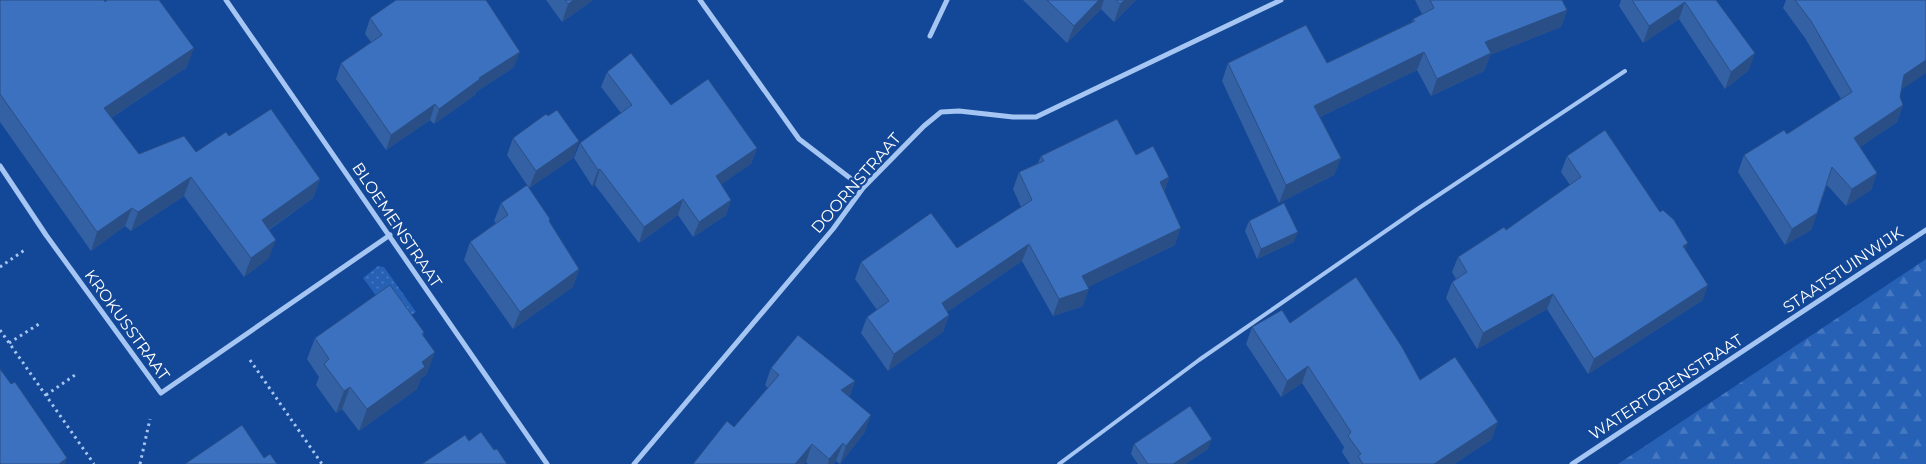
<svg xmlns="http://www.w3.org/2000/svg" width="1926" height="464" viewBox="0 0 1926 464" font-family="Montserrat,sans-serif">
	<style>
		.green { fill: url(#green-dots) }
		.forest { fill: url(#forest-firs) }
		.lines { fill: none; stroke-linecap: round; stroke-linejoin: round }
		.path { stroke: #a5c5f3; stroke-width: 3; stroke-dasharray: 2.5 4; stroke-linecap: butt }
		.lane { stroke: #a5c5f3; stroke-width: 4 }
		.street { stroke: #a5c5f3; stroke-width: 5 }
		.wall { fill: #3461a4 }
		.shaded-wall { fill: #2a4f86 }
		.building { fill: #3c71bf; stroke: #2a4f86 }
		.labels { text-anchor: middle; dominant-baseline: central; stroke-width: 4.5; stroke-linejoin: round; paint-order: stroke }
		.street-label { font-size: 16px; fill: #fff; stroke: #134797 }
	</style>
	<defs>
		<pattern id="green-dots" width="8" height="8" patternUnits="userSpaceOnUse" patternTransform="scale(1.25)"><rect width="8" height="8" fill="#2661b6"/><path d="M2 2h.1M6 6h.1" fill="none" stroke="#4779c1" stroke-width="1.8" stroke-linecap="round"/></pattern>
		<pattern id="forest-firs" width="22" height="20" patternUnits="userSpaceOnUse" patternTransform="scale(1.25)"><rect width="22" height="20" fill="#2661b6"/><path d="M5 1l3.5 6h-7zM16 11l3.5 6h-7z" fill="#4779c1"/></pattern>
	</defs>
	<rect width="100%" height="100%" fill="#134797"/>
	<!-- green -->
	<path class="green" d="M378,266l6,1 32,45 -19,12 -34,-46z"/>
	<!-- forest -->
	<path class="forest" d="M1926,259v205h-308z"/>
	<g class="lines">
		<!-- path -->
		<path class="path" d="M0,267l26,-18
			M0,330l94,134
			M9,343l30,-19
			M250,360l72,104
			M46,395l29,-20
			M140,464l10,-45"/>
		<!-- lane -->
		<path class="lane" d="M1059,464l140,-104 220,-152 206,-137"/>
		<!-- street -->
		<path class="street" d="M226,0l321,464
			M700,0l99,139 64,49
			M930,36l17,-36
			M0,166l46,69 115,158 229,-158
			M634,464l199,-235 30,-41 61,-62 17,-14 18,-1 54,6h23l245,-117
			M1572,464l354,-234"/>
	</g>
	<!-- wall -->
	<path class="wall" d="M0,0l105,2 82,65 -76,51 28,36 57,-2 33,-16 91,43 -7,19 -44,32v28l-25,19 -60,-81 -53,35 -6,-5 -34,25 -91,-129z
		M546,0h47l-31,22z
		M1023,0h113l-22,22 -13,-13 -34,34z
		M1415,0h147l5,10 -6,17 -71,28 -6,16 -53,25 -14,-26 -97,47 21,41 -7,17 -55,28 -57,-122 6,-18h99l85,-41 1,-3 9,-5z
		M1621,0h95l33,70 -24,19 -46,-70 -36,24 -24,-37z
		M1786,0h140l-25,89 -1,8 3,8 -6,17 -37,25 17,26 -6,17 -25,16 -19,-21 -16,45 -26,15 -47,-73 6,-17 43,-21 54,-35 -36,-61 -22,-30z
		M370,18l144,49 -38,25 -1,3 -41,29 -4,-4 -44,30 -50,-71 5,-16 30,-21 -6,-8z
		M607,72l64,33 86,43 -6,16 -30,20 10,16 -5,15 -33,22 -15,-22 -39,28 -44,-58 -3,1 -18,-28 6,-15 41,-30 -20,-26z
		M513,138l66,3 -6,17 -44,30 50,81 -6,18 -60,42 -49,-69 6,-18 26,-19 -2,-2 7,-18 26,-18 -20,-30z
		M1136,155l33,22 -5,15 11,53 -87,42 -5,19 -30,10 -31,-55 -75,51 2,3 -6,17 -55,39 -27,-38 6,-16 10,-7 -22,-31 6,-17 96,-14 64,-41 -8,-18 6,-17 19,-9 3,-7z
		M1567,156l119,94 17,50 -115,74 -41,-65 -70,40 -31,-51 6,-16 4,-3 -4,-7 6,-15 48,-27 64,-45 -9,-13z
		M1249,221l45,21 -37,17 -12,-28z
		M1290,323l202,116 -38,25h-104l-8,-12 2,-5 -42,-64 -21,14 -35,-53 6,-17z
		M424,332l-1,4 4,38 -6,4 -4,11 -58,42 -17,-22 -6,4 -20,-28 3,-8 -12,-18 8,-21z
		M771,368l84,13 -6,16 16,35 -25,32 -4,-3 -3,3h-25l-2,-2 -113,2 41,-37 34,-39 -3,-3z
		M1134,444l74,5 -23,15h-47l-7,-10z"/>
	<!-- shaded-wall -->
	<path class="shaded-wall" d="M574,0h19l-31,22 6,-18z
		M1099,0h5l-3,9 -34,34 7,-17z
		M1125,0h11l-22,22 6,-18z
		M1685,2l-6,17 -36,24 6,-17z
		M1567,10l-6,17 -71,28 -6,16 -53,25 6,-17 48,-37z
		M194,48l-7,19 -90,60 7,-19z
		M520,52l-6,15 -38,25 -1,3 -41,29 5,-15 40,-31z
		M1424,52l-7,18 -109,53 6,-17z
		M1755,53l-6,17 -24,19 6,-17z
		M1926,60v13l-28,19 6,-17z
		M435,104l-5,16 -44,30 5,-15z
		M1903,105l-6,17 -49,33 6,-17z
		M579,141l-6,17 -44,30 7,-17z
		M757,148l-6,16 -41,28 6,-16z
		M1341,158l-7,17 -55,28 7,-18z
		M600,169l-5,16 -3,1 6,-16z
		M1877,173l-6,17 -25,16 6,-17z
		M191,177l-7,19 -53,35 7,-19z
		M1169,177l-6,17 -3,-12z
		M320,179l-7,19 -58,41 7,-19z
		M683,199l-5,16 -39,28 5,-16z
		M731,200l-5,15 -33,22 6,-15z
		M132,208l-7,18 -34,25 6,-19z
		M1817,213l-6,17 -26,15 7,-16z
		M1181,228l-6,17 -99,48 6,-17z
		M1298,232l-4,10 -37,17 4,-10z
		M276,240l-7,18 -25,19 7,-19z
		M1688,243l-6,16 1,-13z
		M1029,244l-7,17 -87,59 7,-17z
		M579,269l-6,18 -60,42 7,-17z
		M1708,285l-5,15 -115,74 6,-15z
		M1089,289l-6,17 -30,10 6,-17z
		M1553,294l-6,15 -70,40 6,-16z
		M949,315l-6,17 -55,39 6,-17z
		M435,352l-8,22 -6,4 -4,11 -58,42 8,-22 55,-47z
		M1308,366l-6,17 -21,14 6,-16z
		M855,381l-7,17 -7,-8z
		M350,387l-8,22 -6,4 8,-22z
		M871,415l-6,17 -25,32 6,-18z
		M1498,422l-6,17 -38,25h-20z
		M1212,439l-4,10 -23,15h-12z
		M843,443l-7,18 -3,3h-5l1,-5z
		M812,444l-6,18 -2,2h-9z
		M67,458l-2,6h-6z"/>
	<!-- building -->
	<path class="building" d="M0,0h104l1,2 2,-2h52l35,48 -90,60 35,46 45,-18 12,16 30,-20 3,4 42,-27 49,70 -58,41 14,20 -25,18 -60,-81 -53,35 -6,-4 -35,24 -97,-138z
		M396,0h90l34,52 -41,26 1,1 -41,30 -4,-5 -44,31 -50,-72 41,-28 -12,-17z
		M565,0h9l-6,4z
		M1047,0h52l-25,26z
		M1116,0h9l-5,4z
		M1430,0h132l5,10 -82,32 6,11 -54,26 -13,-27 -110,54 27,52 -55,27 -58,-122 78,-38 21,38 88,-42 -2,-2 21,-11z
		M1632,0h84l39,53 -24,19 -46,-70 -36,24z
		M1795,0h131v60l-22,15 -4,22 3,8 -49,33 23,35 -25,16 -20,-22 -15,46 -25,16 -48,-74 40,-25 3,4 65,-42 -41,-71z
		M631,53l40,52 37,-26 49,69 -41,28 15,24 -32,22 -16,-23 -39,28 -44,-58 -2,1 -18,-27 52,-38 -25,-33z
		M557,110l22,31 -43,30 -23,-33 33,-24 2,2z
		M1117,119l19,36 17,-9 16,31 -9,5 21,46 -99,48 7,13 -30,10 -30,-55 -87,59 7,12 -55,39 -27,-37 22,-16 -28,-39 70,-49 26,35 75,-48 -13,-28 25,-11 -3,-5z
		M1605,130l55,82 3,-2 11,10 14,23 -5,3 25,39 -114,74 -41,-65 -70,39 -31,-51 15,-10 -9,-15 46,-30 2,3 75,-53 -14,-21z
		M527,185l23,34 -1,2 30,48 -59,43 -50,-70 38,-27 -7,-12z
		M1284,203l14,29 -37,17 -12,-28z
		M1356,277l46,70 18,33 35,-23 43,65 -64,42h-71l-5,-8 3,-2 -13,-18 3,-4 -43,-66 -21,15 -35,-54 30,-17 8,13z
		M390,285l34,47 -2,2 13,18 -13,10 3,5 -58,42 -17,-22 -6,4 -20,-27 5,-5 -14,-21z
		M798,335l57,46 -14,9 30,25 -25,31 -3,-3 -14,16 -17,-15 -17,20h-102l34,-43 7,6 45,-52 -8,-7z
		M0,369l11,15 4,-2 52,76 -8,6h-59z
		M1190,406l22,33 -39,25h-25l-14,-20z
		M242,425l22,33 6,-4 7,10h-92z
		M481,432l13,18 3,-1 10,15h-85l43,-29 4,6z"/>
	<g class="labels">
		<!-- street labels -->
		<g class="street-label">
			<text transform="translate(856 183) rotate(-49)">DOORNSTRAAT</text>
			<text transform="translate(397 225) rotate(56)">BLOEMENSTRAAT</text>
			<text transform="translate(1843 270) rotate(-34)">STAATSTUINWIJK</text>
			<text transform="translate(127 325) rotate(54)">KROKUSSTRAAT</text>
			<text transform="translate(1666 387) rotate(-33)">WATERTORENSTRAAT</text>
		</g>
	</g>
</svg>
